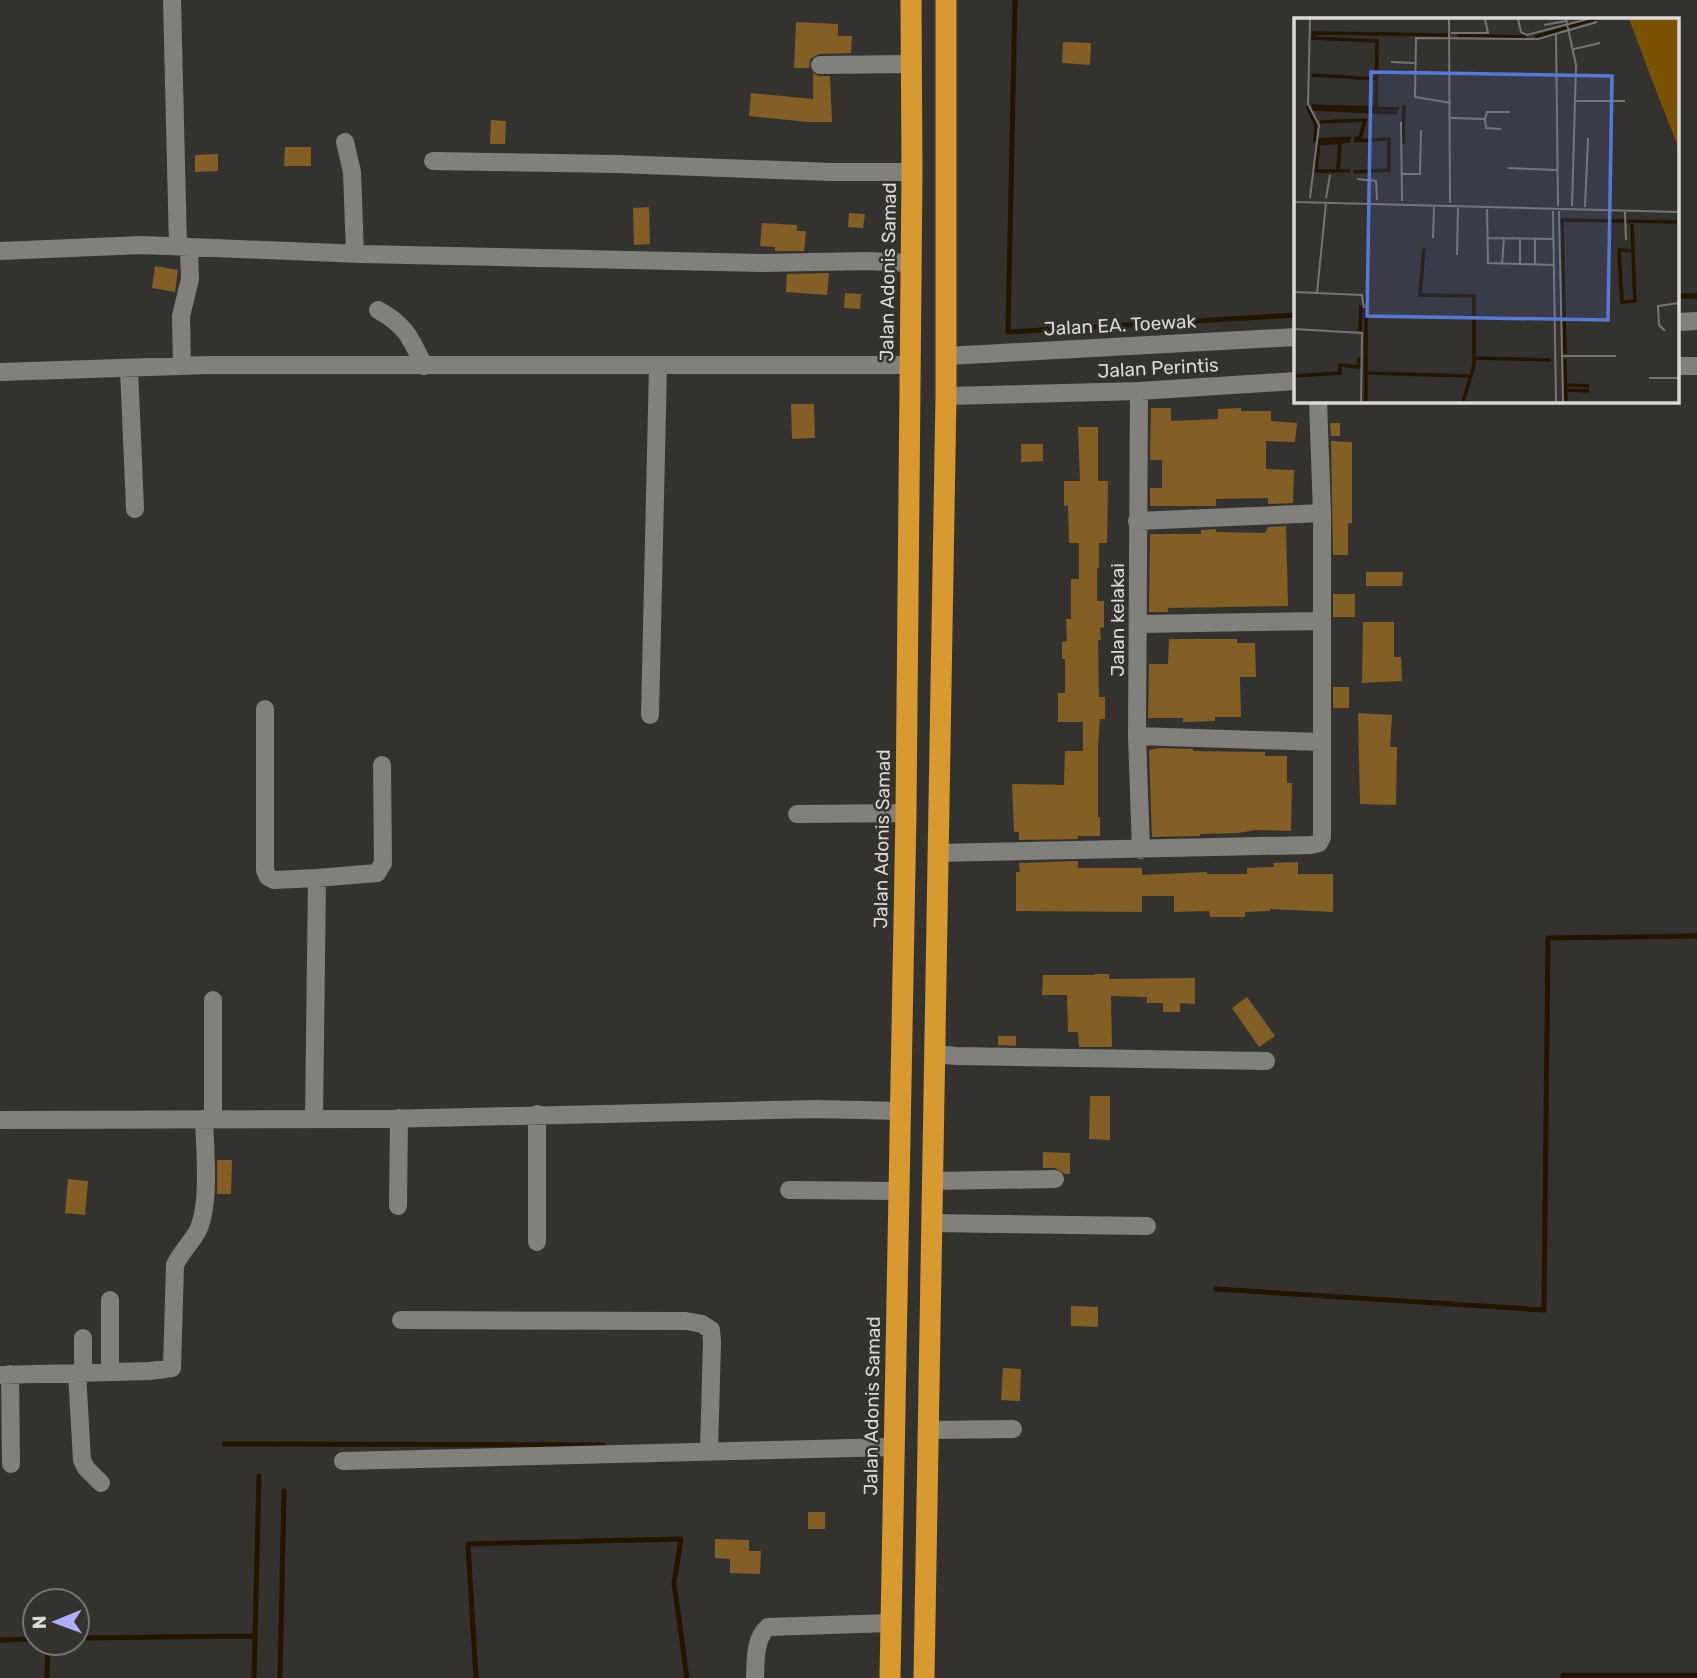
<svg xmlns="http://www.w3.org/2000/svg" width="1697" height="1678" viewBox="0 0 1697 1678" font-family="Rubik,sans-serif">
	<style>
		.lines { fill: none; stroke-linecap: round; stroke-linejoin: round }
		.stream { stroke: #241501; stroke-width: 5 }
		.building { fill: #835f26 }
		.minor { stroke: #82807c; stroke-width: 18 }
		.highway { stroke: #d89931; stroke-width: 21 }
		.labels { text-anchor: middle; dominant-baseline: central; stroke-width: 5; stroke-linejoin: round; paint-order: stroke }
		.street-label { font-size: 19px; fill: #dbd9d8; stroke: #34322f }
		.inset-river { fill: none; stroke: #241501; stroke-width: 3.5 }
		.inset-road { fill: none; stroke: #777573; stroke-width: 2 }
		.view { fill: #5678d8; fill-opacity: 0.15; stroke: #5678d8; stroke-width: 3.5 }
		.inset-edge { fill: none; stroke: #dbd9d8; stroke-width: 3.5 }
	</style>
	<rect width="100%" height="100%" fill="#34322f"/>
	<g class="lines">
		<!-- stream -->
		<path class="stream" d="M1015,0l-7,332 288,-17
			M1678,296h19
			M1216,1289l328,21 4,-372 149,-2
			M224,1444l379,1
			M77,1638l178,-2
			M0,1640l35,-1
			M47,1678l1,-35
			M254,1678l5,-202
			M280,1678l4,-187
			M476,1678l-8,-134 213,-5 -7,44 13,95
			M1563,1678v-3h134"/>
	</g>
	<!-- building -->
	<path class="building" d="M796,22l42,2v12h14l-1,17 -32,1 -9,5 -1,9h-15z
		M1063,42l28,1 -1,22 -28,-2z
		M813,73l6,3h11l2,46h-24l-59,-6 2,-23 62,6z
		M491,120l15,1 -1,23h-15z
		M285,147h26v19h-27z
		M218,154v17l-23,1v-17z
		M649,207l1,37 -16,1 -1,-37z
		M849,213l16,1 -2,14 -15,-1z
		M762,223l35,2v6h9l-2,20h-29v-4l-15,-1z
		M155,266l23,4 -3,22 -23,-4z
		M829,273l-2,22 -41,-3 1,-18z
		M845,293l16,1 -1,15 -16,-1z
		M791,404h23l1,34 -23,1z
		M1151,408h20v13l47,-2v-10l23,-1v3h30v10l26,2 -2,19 -29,-1v28l28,1 -1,33 -25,1v-6l-52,1v7h-66v-18h12v-28h-12z
		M1330,423h10v13h-9z
		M1078,427h20v54h10l-1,62h-8v25h-2v33h7v26l-4,1 1,12h-3l1,57h6v22h-5l-2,26v72h2v19h-22v3l-59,1v-8h-5l-2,-48 52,1 1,-34h18v-29h-25v-29h7v-34h-3v-17l5,-1 -1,-22h5v-40h8v-36h-10l-1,-37h-4v-25h16z
		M1331,441l21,1v81h-4v32h-15z
		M1021,444h22v17l-22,1z
		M1286,526l2,80 -120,2v4h-19l1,-78h51v-4l15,-1v3l49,1 3,-6z
		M1366,572h37l-1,14h-36z
		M1333,594h22v23h-22z
		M1363,622h31v35h7l1,24 -40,2z
		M1169,639h68v4h18l1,34h-16l1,40h-26v4l-32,1v-4h-35l1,-54h19z
		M1333,687h16v21h-16z
		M1358,713l34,2 -2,32h7l-1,58 -36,-1z
		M1160,748l33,1v2l72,1v4h22v27h5l-1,48 -35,-1 -18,3 -38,1v2l-48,1 -3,-87z
		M1078,861v7h64v7l65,-3v2h40v-6l27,-1 -1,-4 25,-1v12h35v38l-63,-3v2l-25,1v5h-35l-1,-6 -35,1v-16h-32v16l-126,-1v-39h4l-1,-9z
		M1095,974h14v5l86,-1v26l-15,-1v9h-17v-9h-16v-6l-36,-1 1,51h-33l-1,-15h-10l-1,-37h-25l1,-20h51z
		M1247,997l28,39 -16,11 -27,-39z
		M998,1036h18v10l-18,-1z
		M1090,1096h20v44l-21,-1z
		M1043,1152l27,1v21h-5l-10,-6h-12z
		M217,1160h15l-1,34h-14z
		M68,1179l20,2 -3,34 -20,-2z
		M1071,1306l27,1v20l-27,-1z
		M1003,1368l18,1 -1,32 -19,-1z
		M808,1512h17v17h-17z
		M715,1539l34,1v11h12l-1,23 -30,-1v-14l-15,-1z"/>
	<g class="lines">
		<!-- minor -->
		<path class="minor" d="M172,0l6,246
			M820,65l93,-1
			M345,142l7,30 3,82
			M433,161l184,3 216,8h79
			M0,251l142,-6 219,9 401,9 104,-2 45,2
			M378,310c28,15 33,29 46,56
			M1678,322l19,-1
			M947,356l349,-19
			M182,366l-1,-50 9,-37 -1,-32
			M1678,366h19
			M129,368l6,141
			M0,372l209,-7h701
			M1139,391l-2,345 4,114
			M946,396l193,-5 157,-10
			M1137,521l185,-8
			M1140,624l181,-3
			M265,709v161l3,7 6,3 43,-2
			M650,715l8,-349
			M1137,736l184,6
			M797,814l109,-1
			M938,853l373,-8 8,-2 3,-6v-324l-4,-112
			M213,1000v119
			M934,1054l23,2 309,5
			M314,1119l3,-241 60,-5 6,-10 -1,-98
			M0,1120l386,-1 431,-10 83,2
			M932,1181l123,-2
			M789,1190l109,1
			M398,1206l1,-88
			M931,1223l216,3
			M537,1242v-128
			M110,1300v72
			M401,1320l285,1 16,3 9,6 1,12 -3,109
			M83,1338v35
			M77,1373l5,87 4,8 15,15
			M10,1374l1,90
			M0,1375l150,-4 22,-3 3,-103c6,-14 18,-23 24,-37 11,-27 6,-79 5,-109
			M929,1430l84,-1
			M343,1461l551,-14
			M755,1678c1,-17 -1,-39 13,-51l123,-4"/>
		<!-- highway -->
		<path class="highway" d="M890,1678l16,-865 6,-641 -1,-172
			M924,1678l22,-1282v-396"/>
	</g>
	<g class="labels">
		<!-- street labels -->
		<g class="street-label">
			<text transform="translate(888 272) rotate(-89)">Jalan Adonis Samad</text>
			<text transform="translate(1120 325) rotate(-3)">Jalan EA. Toewak</text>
			<text transform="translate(1158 368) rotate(-3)">Jalan Perintis</text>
			<text transform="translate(1117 620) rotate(-90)">Jalan kelakai</text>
			<text transform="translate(882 839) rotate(-89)">Jalan Adonis Samad</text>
			<text transform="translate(872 1406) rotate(-89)">Jalan Adonis Samad</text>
		</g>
	</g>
	<!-- overview -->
	<g transform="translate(1294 18)">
		<rect width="385" height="385" fill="#34322f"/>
		<path d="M335,1h50v130l-22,-56z" fill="#7b5202"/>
		<path class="inset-river" d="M164,17l68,2M241,19l59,-18M18,57l65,4M13,88l9,19 -1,15h4l-3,31h34M18,88l87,3M82,90l1,-67 -64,-3 1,-5 135,2M18,91l85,4M26,104l45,-2 -5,18h-6M26,122l31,-2M26,126l30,-3M109,126l1,-39M44,151l2,-26M60,154l35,-2v-31l-35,2M130,230l-4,47 54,1v69l-11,37M338,233l-13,-1 3,52 13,-1 -3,-77M66,313l1,-26M271,336l-3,-134 117,2M181,340l76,2M271,341l1,43M72,355l103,3M0,358l46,-3v-8l19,2v-9M273,367l22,1M273,372l22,1M72,384v-105"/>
		<path class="inset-road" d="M155,1l1,184M224,1l3,13 6,3 61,-16M272,1l10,46 -4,141M250,7l22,-4M157,15h37l-3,-14M262,15l2,173M280,31l26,-6M97,44l23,1M282,83h49M157,85l-36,-6 1,-59 122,1 59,-17M157,100l34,1 1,9 15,1M191,101l2,-7h23M107,104l1,79M214,150l50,2M108,156h18l1,-44M63,161l19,2 1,19M16,180l9,-73 -11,-21 2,-85M32,180l4,-23M0,184l385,10M291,189l3,-69M193,191l1,54 66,2M259,193l3,191M265,193l4,191M331,194l1,28M139,220l1,-31M193,220l66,1M226,220v26M241,220v27M163,237l1,-47M208,246l2,-26M0,274l68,3 2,13M23,275l9,-90M0,311l68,4 -1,69M371,313l-6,-6 -1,-19 21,-3M268,338h54M355,360h30"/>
		<path class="view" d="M77,54l241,4 -4,244 -241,-4z"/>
		<rect width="385" height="385" class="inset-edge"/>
	</g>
	<!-- north arrow -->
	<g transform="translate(56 1622) rotate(269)"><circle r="33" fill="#34322f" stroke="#777573" stroke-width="2"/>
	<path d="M0-5L12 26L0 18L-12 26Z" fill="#b0aefa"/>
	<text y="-10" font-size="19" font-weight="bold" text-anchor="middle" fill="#dbd9d8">N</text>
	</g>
</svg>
